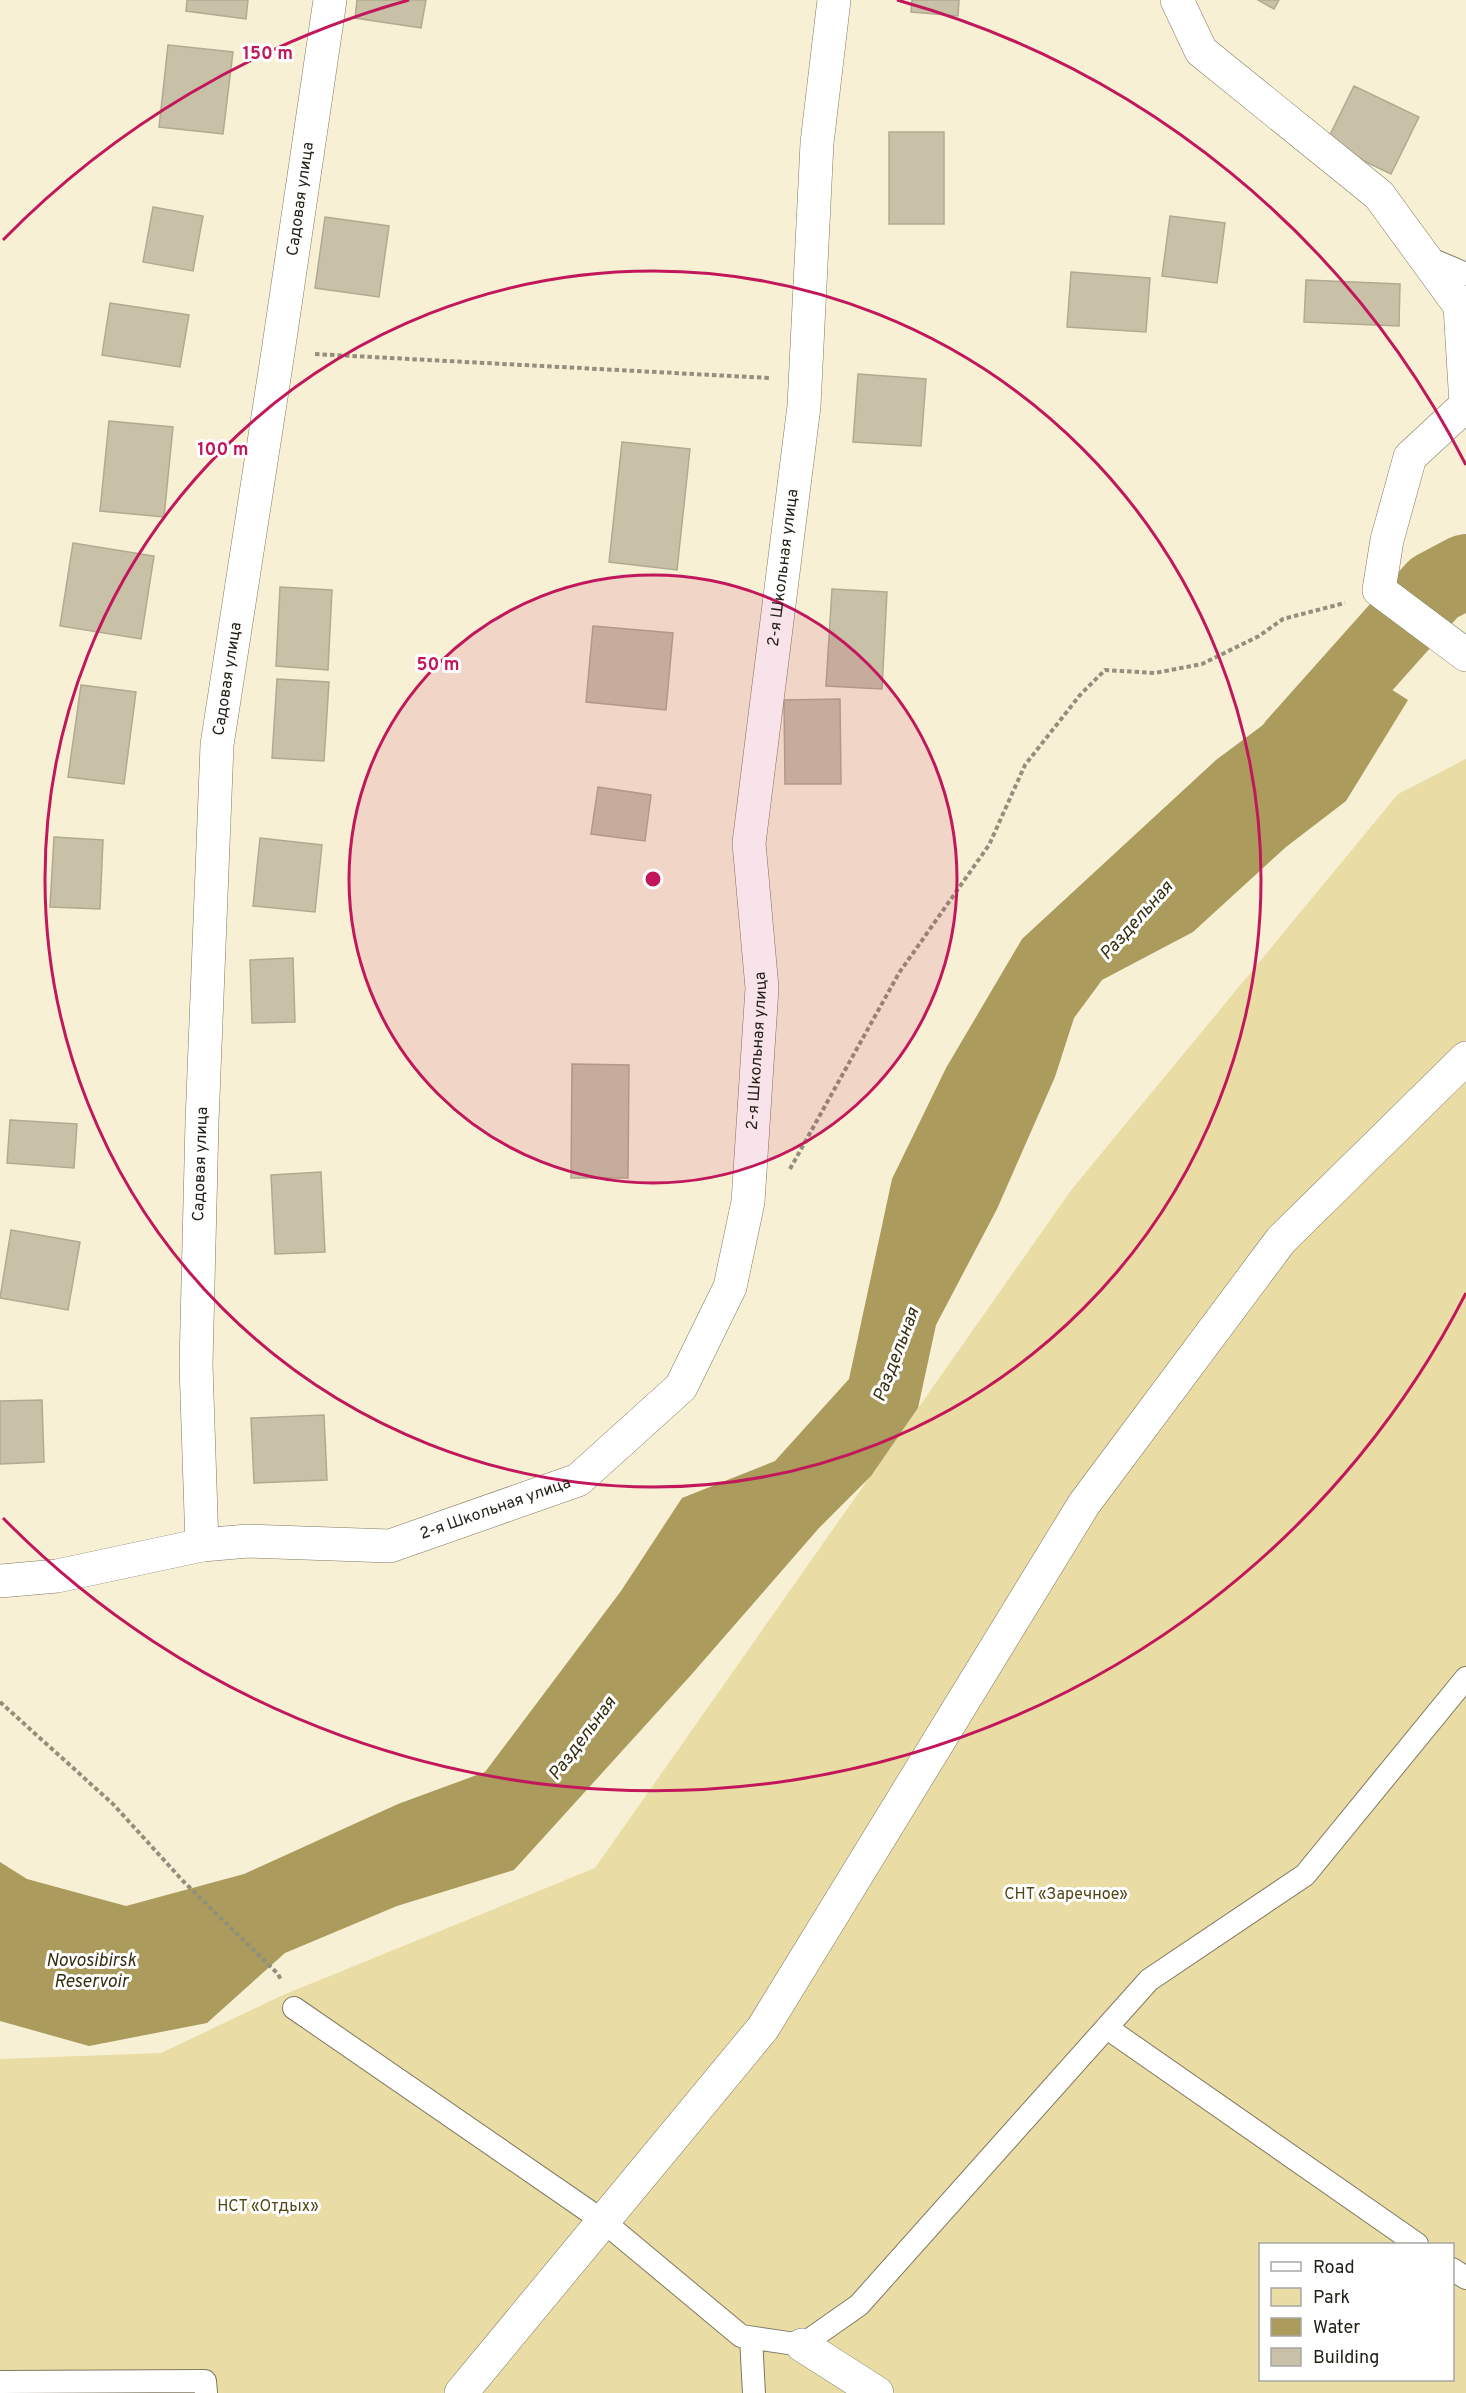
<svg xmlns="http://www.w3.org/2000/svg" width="1466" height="2393" viewBox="0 0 1466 2393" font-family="Overpass,sans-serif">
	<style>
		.green { fill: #eadca5; fill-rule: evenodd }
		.water { fill: #ab9b5d }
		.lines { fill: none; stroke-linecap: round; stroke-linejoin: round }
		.river { stroke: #ab9b5d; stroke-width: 74 }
		.building { fill: #c8c1a7; stroke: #b0aa90; stroke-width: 1.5 }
		.service-casing { stroke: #7f7960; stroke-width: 24 }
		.minor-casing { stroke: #7f7960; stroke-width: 34 }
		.path { stroke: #948f7c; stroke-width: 4; stroke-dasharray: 4.5 3; stroke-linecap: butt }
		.service { stroke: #fff; stroke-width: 22 }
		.minor { stroke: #fff; stroke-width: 33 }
		.ring { fill: none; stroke: #c2185b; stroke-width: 3 }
		.labels { text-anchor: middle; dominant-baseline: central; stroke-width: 6; stroke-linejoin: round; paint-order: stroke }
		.street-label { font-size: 16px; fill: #242218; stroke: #fff }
		.park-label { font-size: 16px; fill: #524615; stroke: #fff }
		.water-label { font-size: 18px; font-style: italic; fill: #362e11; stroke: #fff }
		.centre { fill: #c2185b; stroke: #fff; stroke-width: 3 }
		.ring-label { font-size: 18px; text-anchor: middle; font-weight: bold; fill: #c2185b; stroke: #fff; stroke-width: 6; stroke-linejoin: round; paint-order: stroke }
	</style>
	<rect width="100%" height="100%" fill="#f7f0d5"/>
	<!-- green -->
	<path class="green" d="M1466,759v1634h-1466v-334l161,-6 122,-58 312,-127 477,-679 326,-395zM1260,2244h192v136h-192z"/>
	<!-- water -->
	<path class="water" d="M1361,670l47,30 -62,101 -60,46 -93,85 -91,48 -28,38 -19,59 -58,132 -61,116 -18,83 -47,68 -52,52 -128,147 -177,195 -117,36 -112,47 -78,70 -118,23 -89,-25v-159l27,17 99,27 118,-32 154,-70 87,-32 136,-181 61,-93 93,-37 74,-82 43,-200 54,-111 76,-129 194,-179 83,-62z"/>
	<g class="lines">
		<!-- river -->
		<path class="river" d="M1294,745l140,-157 32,-17"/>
	</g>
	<!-- building -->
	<path class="building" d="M187,0h61l-2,19 -60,-8z
		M357,0h69l-5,28 -66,-10z
		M912,0h47l-1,16 -47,-4z
		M1258,0h21l-5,9z
		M168,45l65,7 -10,82 -64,-7z
		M1354,86l65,31 -28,57 -65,-31z
		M889,132h55v92h-55z
		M153,207l50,9 -10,55 -50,-9z
		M1170,216l55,7 -8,60 -55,-7z
		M325,217l64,9 -10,71 -64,-9z
		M1071,272l79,6 -4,54 -79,-5z
		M1306,280l94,4 -1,42 -95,-4z
		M110,303l79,12 -9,52 -78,-12z
		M858,374l68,5 -5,67 -68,-4z
		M109,421l64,6 -9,90 -64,-6z
		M622,442l68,7 -13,121 -68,-8z
		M73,543l81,13 -13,83 -81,-13z
		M280,587l52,3 -4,80 -52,-4z
		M832,589l55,3 -5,97 -56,-3z
		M593,626l80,7 -7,77 -80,-8z
		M277,679l52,3 -5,79 -52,-3z
		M81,685l55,7 -12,92 -56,-7z
		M840,699l1,85h-56l-1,-84z
		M598,787l53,8 -6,46 -54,-7z
		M54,837l49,3 -3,69 -50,-2z
		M260,838l62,7 -7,67 -62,-6z
		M293,958l2,64 -43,1 -2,-63z
		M572,1064l57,1 -1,113h-57z
		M10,1120l67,4 -3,44 -67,-5z
		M321,1172l4,80 -50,2 -4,-79z
		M11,1230l69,12 -12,68 -68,-12z
		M42,1400l2,62 -44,2v-63z
		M324,1415l3,65 -73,3 -3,-65z"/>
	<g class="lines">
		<!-- service casing -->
		<g class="service-casing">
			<path id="service" d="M1426,257l40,17
				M294,2008l309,213 138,115 61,9 57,-40 290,-325 156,-105 161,-197
				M1107,2028l310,216
				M1452,2269l14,9
				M751,2338l3,55
				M0,2382l205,-1 1,12"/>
		</g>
		<!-- minor casing -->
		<g class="minor-casing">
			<g id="minor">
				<path id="s1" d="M330,0l-52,352 -61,393 -15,377 -6,243 6,180 46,-4 142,5 188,-66 103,-93 49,-100 18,-85 14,-214 -13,-145 55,-437 13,-263 17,-143"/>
				<path d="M1177,0l24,51 178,144 81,111 6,99 -56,52 -23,83 -8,50 87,65"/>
				<path d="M0,1581l57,-5 145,-31"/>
				<path d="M802,2345l75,48"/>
				<path d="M461,2393l302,-365 321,-524 197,-264 185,-182"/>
			</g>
		</g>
		<!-- path -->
		<path class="path" d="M315,354l454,24
			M790,1169l109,-196 90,-128 36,-80 55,-70 25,-25 50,3 47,-9 57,-28 24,-17 62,-16
			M0,1702l113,102 70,77 95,93 3,6"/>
		<!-- service -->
		<use href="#service" class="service"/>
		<!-- minor -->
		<use href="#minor" class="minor"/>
	</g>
	<!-- distance rings -->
	<circle cx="653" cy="879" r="304" fill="#c2185b" fill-opacity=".12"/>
	<g class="ring">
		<circle cx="653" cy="879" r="304"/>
		<circle cx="653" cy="879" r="608"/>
		<path d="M1466 1293A912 912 0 0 1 3 1518M3 240A912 912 0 0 1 409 0M897 0A912 912 0 0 1 1466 465"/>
	</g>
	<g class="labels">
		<!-- street labels -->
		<g class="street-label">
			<text transform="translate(301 199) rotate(-82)">Садовая улица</text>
			<text stroke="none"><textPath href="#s1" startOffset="2916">2-я Школьная улица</textPath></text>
			<text transform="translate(228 679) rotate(-81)">Садовая улица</text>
			<text stroke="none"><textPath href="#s1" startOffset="2430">2-я Школьная улица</textPath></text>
			<text transform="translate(201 1164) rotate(-88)">Садовая улица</text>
			<text stroke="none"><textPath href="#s1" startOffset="1854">2-я Школьная улица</textPath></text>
		</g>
		<!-- park labels -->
		<g class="park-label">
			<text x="1066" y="1895">СНТ «Заречное»</text>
			<text x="268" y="2207">НСТ «Отдых»</text>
		</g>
		<!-- water labels -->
		<g class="water-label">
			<text transform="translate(1137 921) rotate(-48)">Раздельная</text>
			<text transform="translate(897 1355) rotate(-69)">Раздельная</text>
			<text transform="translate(583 1739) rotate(-53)">Раздельная</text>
			<text x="91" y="1961">Novosibirsk<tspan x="91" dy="21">Reservoir</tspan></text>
		</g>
	</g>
	<circle cx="653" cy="879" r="9" class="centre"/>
	<g class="ring-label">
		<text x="268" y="59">150 m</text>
		<text x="223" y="455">100 m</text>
		<text x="438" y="670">50 m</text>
	</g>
	<!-- legend -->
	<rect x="1259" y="2243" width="195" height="138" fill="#ffffff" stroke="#a7a7a3" stroke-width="1.5"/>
	<rect x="1271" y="2262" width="30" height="9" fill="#ffffff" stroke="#a7a7a3" stroke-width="1.5"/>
	<text x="1313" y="2273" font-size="18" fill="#242218">Road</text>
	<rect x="1271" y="2288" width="30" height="18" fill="#eadca5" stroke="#a7a7a3" stroke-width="1.5"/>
	<text x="1313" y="2303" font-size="18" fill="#242218">Park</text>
	<rect x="1271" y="2318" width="30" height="18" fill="#ab9b5d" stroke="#a7a7a3" stroke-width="1.5"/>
	<text x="1313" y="2333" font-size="18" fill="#242218">Water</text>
	<rect x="1271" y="2348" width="30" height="18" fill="#c8c1a7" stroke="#a7a7a3" stroke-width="1.5"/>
	<text x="1313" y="2363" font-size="18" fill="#242218">Building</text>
</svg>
